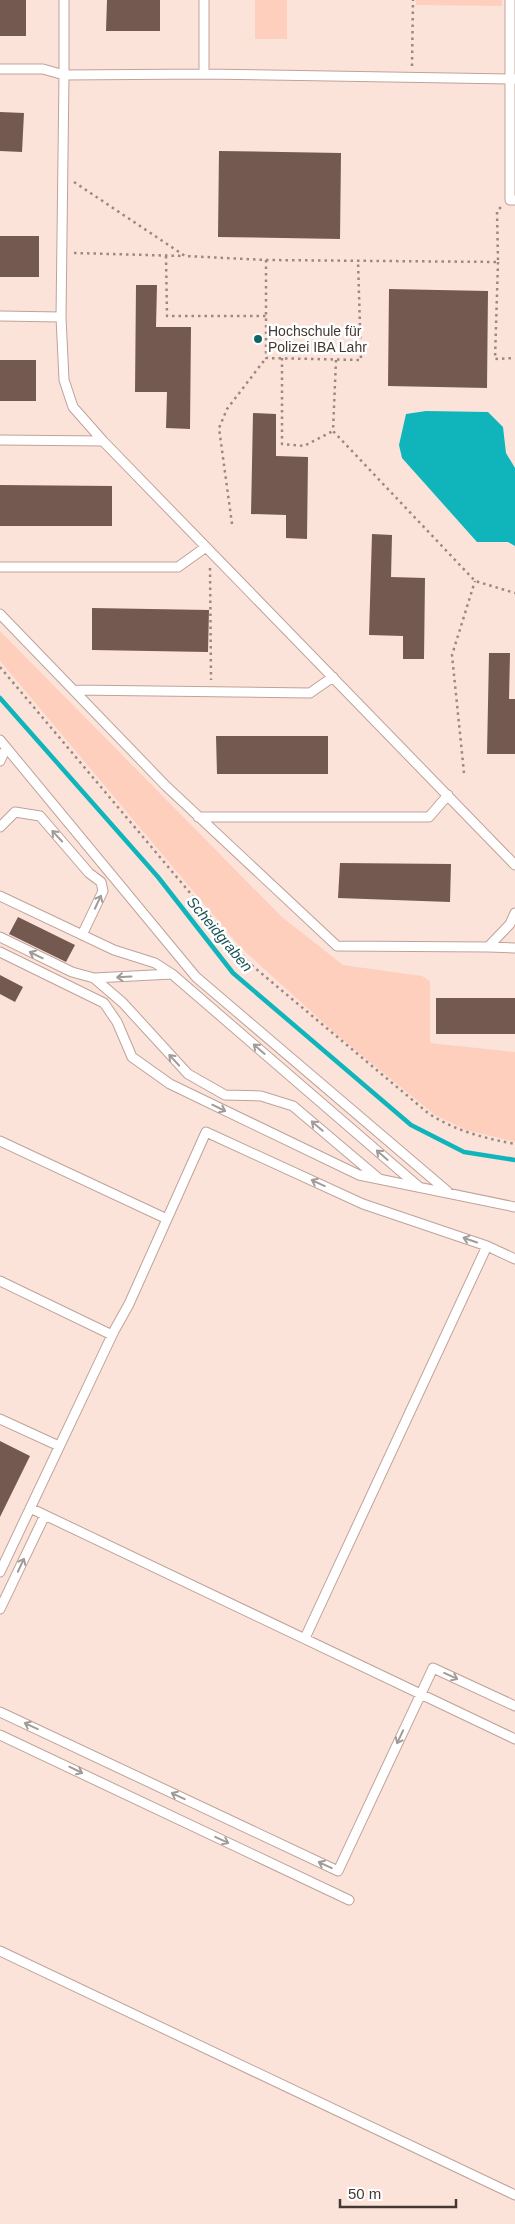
<svg xmlns="http://www.w3.org/2000/svg" width="515" height="2224" viewBox="0 0 515 2224" font-family="Helvetica,sans-serif">
	<style>
		.green { fill: #ffcfbd }
		.water { fill: #0fb5bb }
		.lines { fill: none; stroke-linecap: round; stroke-linejoin: round }
		.stream { stroke: #0fb5bb; stroke-width: 4.5 }
		.building { fill: #735950 }
		.service-casing { stroke: #bfa298; stroke-width: 11 }
		.path { stroke: #9a8881; stroke-width: 2.5; stroke-dasharray: 2.5 4; stroke-linecap: butt }
		.service { stroke: #fff; stroke-width: 9 }
		.oneway { stroke: #a29c99 }
		.poi-dot { fill: #146467; stroke: #fff; stroke-width: 2 }
		.labels { text-anchor: middle; dominant-baseline: central; stroke-width: 5; stroke-linejoin: round; paint-order: stroke }
		.poi-label { font-size: 14px; fill: #443833; stroke: #fff; text-anchor: start }
		.water-label { font-size: 15px; font-style: italic; fill: #1a5457; stroke: #fff }
	</style>
	<rect width="100%" height="100%" fill="#fce3da"/>
	<!-- green -->
	<path class="green" d="M255,0h32v39h-32z
		M416,0h86v6l-86,-1z
		M0,631l282,286 61,48 79,11 8,5v62l85,9v90l-49,-12 -31,-15 -98,-80 -97,-88 -240,-286z"/>
	<!-- water -->
	<path class="water" d="M426,411l62,1 15,15 3,26 9,15v78l-7,-4h-31l-75,-84 -3,-13 7,-31z"/>
	<g class="lines">
		<!-- stream -->
		<path class="stream" d="M0,698l158,179 75,96 178,152 53,27 51,8"/>
	</g>
	<!-- building -->
	<path class="building" d="M0,0h26v36h-26z
		M107,0h53v31h-54z
		M0,112l24,1 -2,39 -22,-1z
		M219,151l122,2 -1,86 -122,-2z
		M0,236h39v41h-39z
		M136,285h21l-1,42h35l-1,102 -24,-1 1,-36h-32z
		M389,289l99,2 -1,97 -99,-2z
		M0,360h36v41h-36z
		M253,413l23,1v42l32,1 -1,82 -21,-1v-23l-35,-1z
		M0,485l112,1v40h-112z
		M372,534l20,1 -1,42 34,1 -1,81h-21v-23l-34,-1z
		M92,608l117,2 -1,42 -116,-2z
		M489,653h21l-1,46h6v55h-28z
		M216,736h112v38h-111z
		M340,863l111,1 -1,38 -112,-4z
		M18,917l57,28 -9,17 -57,-28z
		M0,975l23,12 -8,15 -15,-8z
		M436,998h79v36h-79z
		M0,1441l30,15 -30,61z"/>
	<g class="lines">
		<!-- service casing -->
		<g class="service-casing">
			<path id="service" d="M204,0v74
				M510,0v200h5
				M0,69h43l21,6v-75
				M515,79l-311,-5 -140,1 -3,242 3,63 9,27 30,34 412,424
				M0,316l61,1
				M0,440l103,1
				M0,567h178l28,-20
				M0,614l166,172 171,160 151,1 22,-23 5,-11
				M74,690l236,3 23,-16
				M0,740l196,237 251,214
				M0,761l6,-13
				M198,817h231l19,-22
				M0,827l15,-15 25,4 49,57 12,9 2,9 -21,44
				M0,896l114,54 41,13 17,11
				M0,937l72,35 22,6 29,25 65,71 37,21 36,1 32,10 85,72
				M488,947l27,1
				M0,952l104,51 13,19 15,35 38,27 189,91 156,32
				M94,978l78,-4 247,213
				M0,1141l167,78
				M0,1281l112,54
				M0,1419l59,27
				M30,1508l485,231
				M0,1572l114,-241 15,-27 77,-172 157,72 124,42 28,13
				M0,1609l45,-94
				M305,1638l182,-392
				M0,1712l338,159 95,-203 82,38
				M0,1735l349,165
				M0,1951l515,244"/>
		</g>
		<!-- path -->
		<path class="path" d="M412,66l1,-66
			M74,182l111,74 81,4 232,2 -1,-51 5,-5
			M74,253l109,3
			M166,256l1,60h99
			M266,260v98l95,2 -3,-99
			M498,262l-3,97 20,-1
			M282,358v86l22,2 29,-15
			M336,360l-3,71 142,150 40,12
			M232,524l-13,-96 8,-19 39,-51
			M210,568l1,112
			M0,667l249,296 179,150c27,18 56,25 87,31
			M464,773l-12,-118 23,-74"/>
		<!-- service -->
		<use href="#service" class="service"/>
	</g>
	<!-- one-way arrows -->
	<defs><path id="oneway-shaft" d="M-6 0H5M1.5-3L5.5 0L1.5 3" fill="none" stroke-width="1.6" stroke-linecap="round" stroke-linejoin="round" transform="scale(1.25)"/></defs>
	<g class="oneway">
		<use href="#oneway-shaft" transform="translate(57 836) rotate(-133)"/>
		<use href="#oneway-shaft" transform="translate(98 902) rotate(-65)"/>
		<use href="#oneway-shaft" transform="translate(36 955) rotate(-154)"/>
		<use href="#oneway-shaft" transform="translate(124 977) rotate(177)"/>
		<use href="#oneway-shaft" transform="translate(259 1049) rotate(-139)"/>
		<use href="#oneway-shaft" transform="translate(174 1060) rotate(-133)"/>
		<use href="#oneway-shaft" transform="translate(219 1108) rotate(26)"/>
		<use href="#oneway-shaft" transform="translate(317 1126) rotate(-140)"/>
		<use href="#oneway-shaft" transform="translate(382 1155) rotate(-139)"/>
		<use href="#oneway-shaft" transform="translate(318 1183) rotate(-155)"/>
		<use href="#oneway-shaft" transform="translate(470 1240) rotate(-161)"/>
		<use href="#oneway-shaft" transform="translate(21 1565) rotate(-65)"/>
		<use href="#oneway-shaft" transform="translate(451 1676) rotate(25)"/>
		<use href="#oneway-shaft" transform="translate(31 1726) rotate(-155)"/>
		<use href="#oneway-shaft" transform="translate(400 1737) rotate(115)"/>
		<use href="#oneway-shaft" transform="translate(76 1770) rotate(26)"/>
		<use href="#oneway-shaft" transform="translate(178 1796) rotate(-155)"/>
		<use href="#oneway-shaft" transform="translate(222 1840) rotate(25)"/>
		<use href="#oneway-shaft" transform="translate(325 1865) rotate(-155)"/>
	</g>
	<!-- markers -->
	<circle class="poi-dot" cx="258" cy="339" r="5"/>
	<g class="labels">
		<!-- poi labels -->
		<g class="poi-label">
			<text x="268" y="331">Hochschule für<tspan x="268" dy="16">Polizei IBA Lahr</tspan></text>
		</g>
		<!-- water labels -->
		<g class="water-label">
			<text transform="translate(220 934) rotate(50)">Scheidgraben</text>
		</g>
	</g>
	<!-- scale -->
	<path d="M340 2199v8h116v-8" fill="none" stroke="#443833" stroke-width="2.5"/>
	<text x="348" y="2199" font-size="15" fill="#443833" stroke="#ffffff" stroke-width="4" paint-order="stroke">50 m</text>
</svg>
